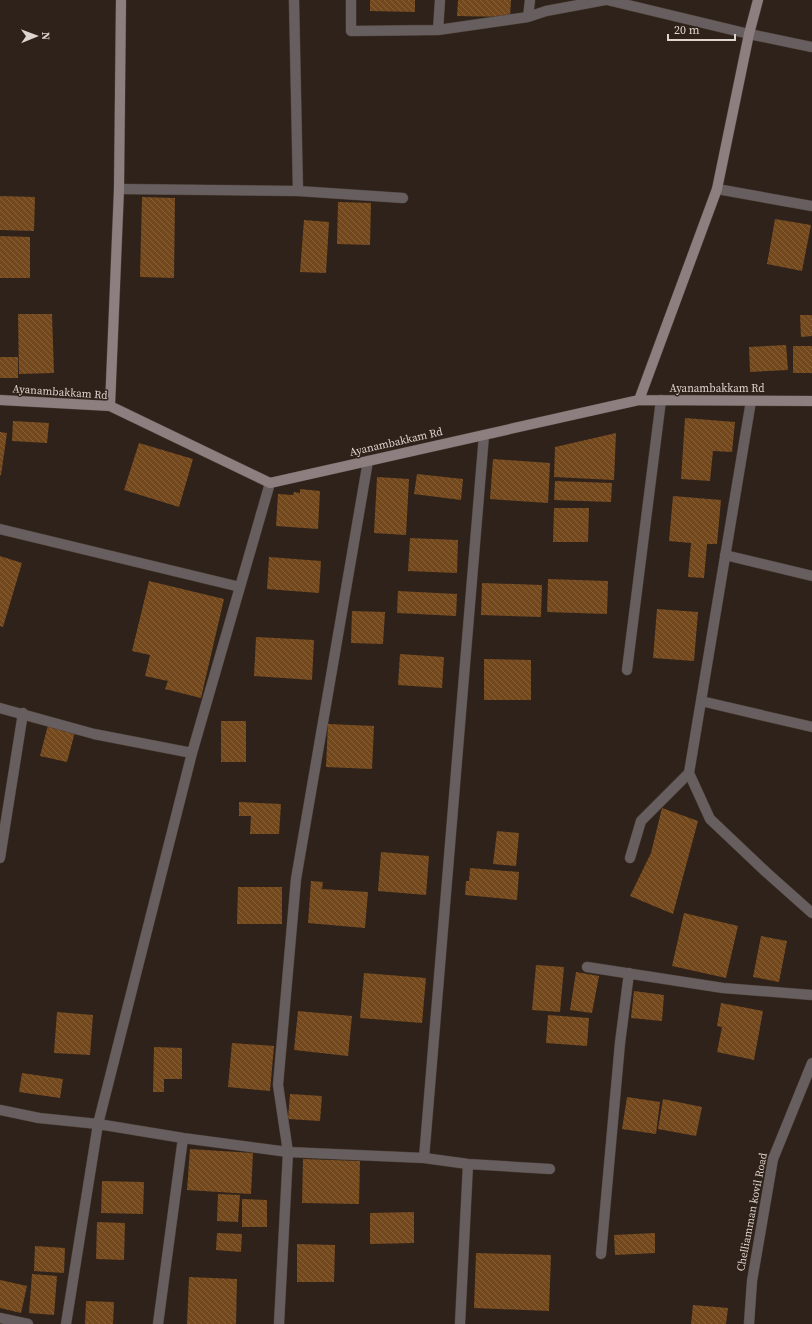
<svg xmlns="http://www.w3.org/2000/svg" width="812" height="1324" viewBox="0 0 812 1324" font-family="'Source Serif 4',serif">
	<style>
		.building { fill: url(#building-back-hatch) }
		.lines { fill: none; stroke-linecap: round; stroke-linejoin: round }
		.lane-casing { stroke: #4b3f37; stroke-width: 11 }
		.street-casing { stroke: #4b3f37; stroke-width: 11 }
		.secondary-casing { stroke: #4b3f37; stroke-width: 11 }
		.lane { stroke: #675f5f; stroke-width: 10 }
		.street { stroke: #675f5f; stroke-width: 10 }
		.secondary { stroke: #8d7f80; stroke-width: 10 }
		.labels { text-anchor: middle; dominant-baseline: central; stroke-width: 3; stroke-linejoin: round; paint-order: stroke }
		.street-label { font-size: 11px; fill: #dfd5d0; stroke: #2f221a }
	</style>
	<defs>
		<pattern id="building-back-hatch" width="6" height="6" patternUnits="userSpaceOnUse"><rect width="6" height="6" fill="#73481c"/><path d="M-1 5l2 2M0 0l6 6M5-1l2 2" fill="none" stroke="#86623c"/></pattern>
	</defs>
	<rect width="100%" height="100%" fill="#2f221a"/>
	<!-- building -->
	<path class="building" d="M370,0h45v12l-45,-1z
		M458,0h53l-1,17 -53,-1z
		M0,196l35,1 -1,34 -34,-1z
		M142,197l33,1 -1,80 -34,-1z
		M338,202l33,1 -1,42 -33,-1z
		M775,219l36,6 -9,46 -35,-7z
		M304,220l25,2 -3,51 -26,-1z
		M0,236l30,1v41h-30z
		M18,314h34l2,59 -35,1z
		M800,315h12v21l-11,1z
		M786,345l2,25 -38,2 -1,-25z
		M793,346h19v27h-19z
		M0,357h18v21h-18z
		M685,418l50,4 -3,30 -19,-1 -3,30 -29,-2z
		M13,421l36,2 -2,20 -35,-2z
		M0,432l7,1 -6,42h-1z
		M616,433l-2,47 -60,-3 1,-30z
		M139,443l54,16 -14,48 -55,-17z
		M493,459l57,4 -2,40 -58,-4z
		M417,474l46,5 -2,21 -47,-6z
		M377,477l32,2 -3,56 -32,-2z
		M555,481l57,2 -1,19 -57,-2z
		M300,489l20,2 -2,38 -42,-3 2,-32 15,1 1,-3 6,1z
		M673,496l48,4 -4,44h-10l-3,34 -16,-1 3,-34 -22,-2z
		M554,508h35l-1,34h-35z
		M410,538l48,2 -1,33 -49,-2z
		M0,556l22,7 -19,64 -3,-1z
		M269,557l52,4 -2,32 -52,-4z
		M548,579l60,2 -1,33 -60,-2z
		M149,581l75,18 -23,99 -36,-9 3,-8 -23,-5 5,-21 -18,-4z
		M482,583l60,2 -1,32 -60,-2z
		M398,591l59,3 -1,22 -59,-3z
		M657,609l41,3 -4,49 -41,-3z
		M352,611l33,1 -2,32 -32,-1z
		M256,637l58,3 -2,40 -58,-4z
		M400,654l44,3 -2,31 -44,-3z
		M484,659l47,1v40h-47z
		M221,721h25v41h-25z
		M328,724l46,2 -2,43 -46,-2z
		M48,725l27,7 -8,30 -27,-6z
		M239,802l42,2 -2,30h-29l1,-18h-12z
		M662,808l36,13 -25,93 -43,-18 21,-43z
		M497,831l22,2 -3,33 -23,-2z
		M381,852l48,4 -3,39 -48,-4z
		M470,868l49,4 -2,28 -52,-5 1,-14h3z
		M311,881l12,1 -1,7 46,3 -3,36 -57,-5z
		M238,887h44v37h-45z
		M684,913l54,13 -12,52 -54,-12z
		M761,936l26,5 -8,41 -26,-5z
		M536,965l28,2 -4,45 -28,-2z
		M576,972l23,4 -7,37 -22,-3z
		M364,973l62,5 -4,45 -62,-5z
		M634,991l30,4 -2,26 -31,-3z
		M721,1003l42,8 -9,49 -37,-8 5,-25 -5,-1z
		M298,1011l54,5 -4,40 -54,-6z
		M57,1012l36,3 -3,40 -36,-2z
		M548,1015l41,3 -2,28 -41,-3z
		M232,1043l42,3 -4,45 -42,-4z
		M154,1047l28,1v31h-18v13h-11z
		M22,1073l41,6 -3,19 -41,-6z
		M290,1094l32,2 -2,25 -32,-2z
		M627,1097l33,5 -4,32 -34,-5z
		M663,1099l39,8 -6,29 -38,-7z
		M190,1149l63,4 -2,41 -64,-4z
		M303,1159l57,2 -1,43 -57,-1z
		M102,1181l42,1 -1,32 -42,-1z
		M218,1194l22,1 -2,27 -21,-1z
		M242,1199l25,1v27h-25z
		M414,1212v31l-44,1v-31z
		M97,1222l28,1 -1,37 -28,-1z
		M217,1233l25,1 -1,18 -25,-2z
		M655,1233v20l-40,2 -1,-20z
		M297,1244l38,1 -1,37h-37z
		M35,1246l30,2 -1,25 -30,-2z
		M476,1253l75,2 -2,56 -75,-3z
		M32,1274l25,2 -3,39 -25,-2z
		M189,1277l48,2 -1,45h-49z
		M0,1280l27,6 -6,27 -21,-5z
		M86,1301l28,1 -1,22h-28z
		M693,1305l35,3 -2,16h-35z"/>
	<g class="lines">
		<!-- lane casing -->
		<g class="lane-casing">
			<path id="lane" d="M630,858l11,-37 48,-48"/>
		</g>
		<!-- street casing -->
		<g class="street-casing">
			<path id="street" d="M351,0v31l87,-1 90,-13 18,-6 59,-11
				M607,0l142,34 63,13
				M528,17l2,-17
				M438,30l2,-30
				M119,189l179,2 -4,-191
				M717,189l95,17
				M298,191l105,7
				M751,401l-62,372 21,46 56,53 46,41
				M0,529l240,58
				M725,555l87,21
				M627,670l34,-270
				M701,701l111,26
				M0,708l94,26 98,19
				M0,858l23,-145
				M587,967l136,21 89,7
				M0,1110l39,8 59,6 94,-371 78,-270
				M424,1158l44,6 82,5
				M601,1254l19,-211 9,-70
				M0,1318l28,6
				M66,1324l32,-200 85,14 105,14 136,6 60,-723
				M158,1324l25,-186
				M279,1324l9,-172 -10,-67 18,-206 72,-418
				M460,1324l8,-160
				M749,1324l3,-43 21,-122 39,-96"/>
		</g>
		<!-- secondary casing -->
		<g class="secondary-casing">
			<path id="secondary" d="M0,400l110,6 160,77 369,-83 173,1
				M639,400l78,-211 32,-155 9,-34
				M110,406l9,-217 2,-189"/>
		</g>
		<!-- lane -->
		<use href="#lane" class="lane"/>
		<!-- street -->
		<use href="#street" class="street"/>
		<!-- secondary -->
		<use href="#secondary" class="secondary"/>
	</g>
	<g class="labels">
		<!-- street labels -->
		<g class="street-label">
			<text x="717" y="388">Ayanambakkam Rd</text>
			<text transform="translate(60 392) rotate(4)">Ayanambakkam Rd</text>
			<text transform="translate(396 442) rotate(-13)">Ayanambakkam Rd</text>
			<text transform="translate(752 1212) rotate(-79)">Chelliamman kovil Road</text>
		</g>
	</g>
	<!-- north arrow -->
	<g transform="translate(36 36) rotate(89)" stroke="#2f221a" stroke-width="3" paint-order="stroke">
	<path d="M0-3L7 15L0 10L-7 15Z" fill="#dfd5d0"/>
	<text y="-6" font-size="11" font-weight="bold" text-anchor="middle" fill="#dfd5d0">N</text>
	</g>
	<!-- scale -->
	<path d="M668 34v6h67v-6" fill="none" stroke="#dfd5d0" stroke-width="2"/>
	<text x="674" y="34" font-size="12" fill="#dfd5d0" stroke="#2f221a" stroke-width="3" paint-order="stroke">20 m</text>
</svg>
